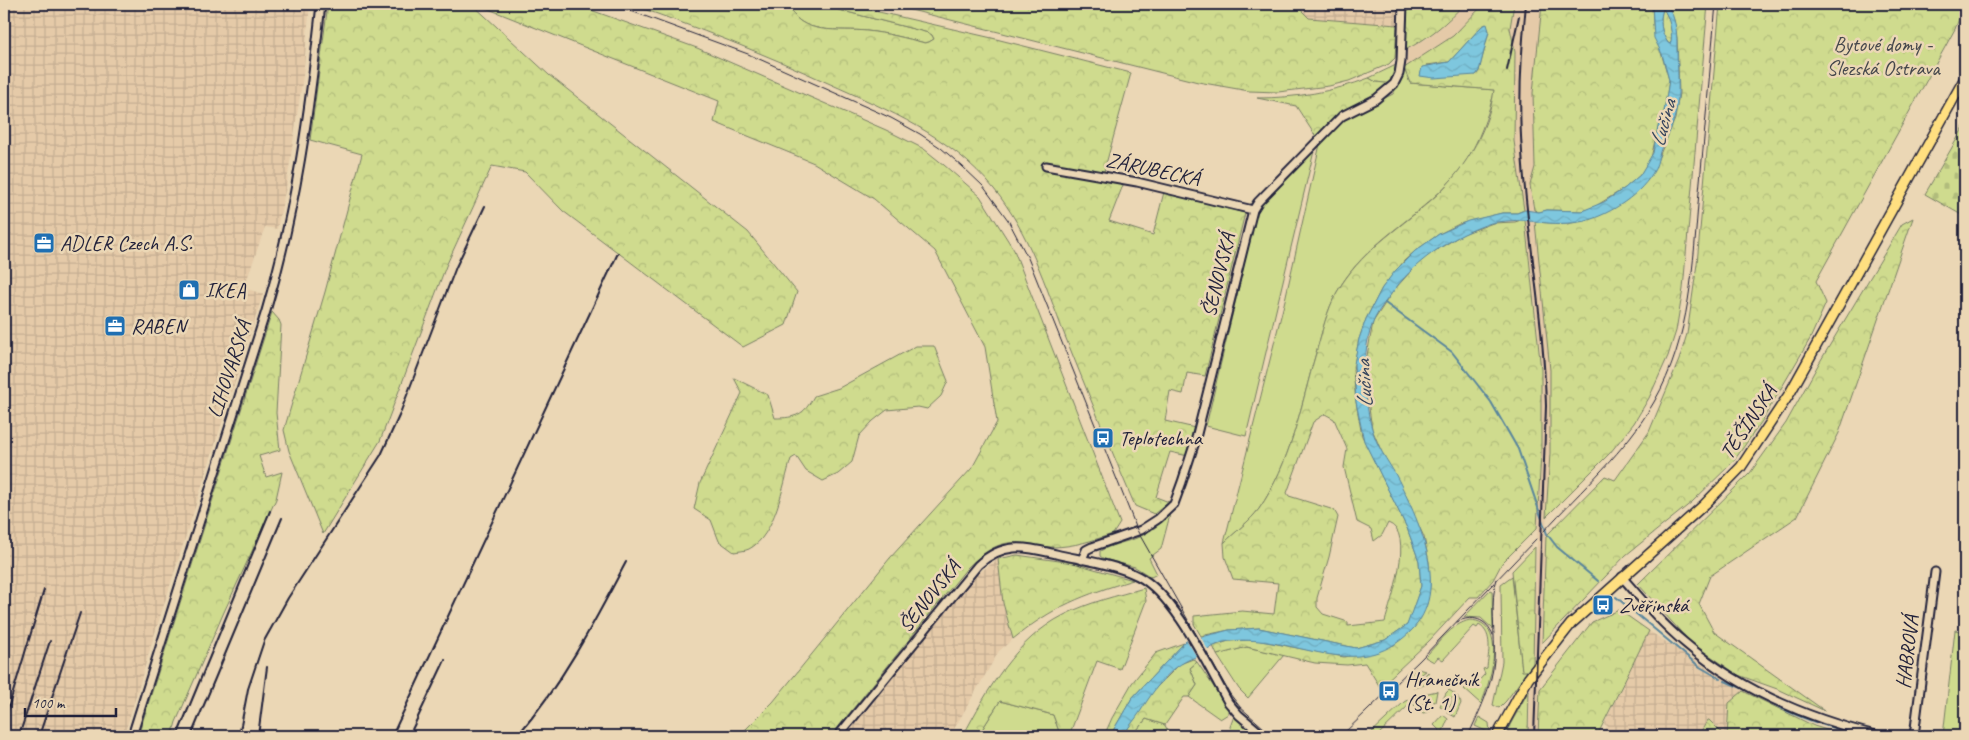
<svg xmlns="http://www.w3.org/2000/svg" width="1969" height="740" viewBox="0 0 1969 740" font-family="Caveat,sans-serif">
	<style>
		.built { fill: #e5caa8 }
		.industrial { fill: url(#industrial-grid) }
		.green { fill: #cfdb8e; stroke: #787e64 }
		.forest { fill: url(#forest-crowns); stroke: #787e64; fill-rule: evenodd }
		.cemetery { fill: url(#cemetery-stones); stroke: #787e64 }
		.water { fill: url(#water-waves); stroke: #59859d; fill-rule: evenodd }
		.pier { fill: #ebd7b5 }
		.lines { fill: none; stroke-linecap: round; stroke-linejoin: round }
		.stream { stroke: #59859d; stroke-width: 2 }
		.minor-casing { stroke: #22223b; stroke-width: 11 }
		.major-casing { stroke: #22223b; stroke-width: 12 }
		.minor { stroke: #ebd7b5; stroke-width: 7 }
		.major { stroke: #ffdf80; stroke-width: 9 }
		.tram { stroke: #22223b; stroke-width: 1 }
		.rail { stroke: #22223b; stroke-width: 2 }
		.labels { text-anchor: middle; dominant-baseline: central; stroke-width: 5; stroke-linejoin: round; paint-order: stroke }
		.park-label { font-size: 21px; fill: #45474c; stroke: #ebd7b5 }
		.street-label { font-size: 21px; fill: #22223b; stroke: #ebd7b5 }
		.poi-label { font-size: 21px; fill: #22223b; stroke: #ebd7b5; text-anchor: start }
		.water-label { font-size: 22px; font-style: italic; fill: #34435c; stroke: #ebd7b5 }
	</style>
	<defs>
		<pattern id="industrial-grid" width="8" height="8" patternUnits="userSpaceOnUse" patternTransform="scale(1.25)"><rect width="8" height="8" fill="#e5caa8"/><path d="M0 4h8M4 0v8" fill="none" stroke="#c4ad92"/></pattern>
		<pattern id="forest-crowns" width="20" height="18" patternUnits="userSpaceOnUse" patternTransform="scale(1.25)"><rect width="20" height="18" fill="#cfdb8e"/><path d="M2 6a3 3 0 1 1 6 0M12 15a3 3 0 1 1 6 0" fill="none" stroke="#b1bc7b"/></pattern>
		<pattern id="cemetery-stones" width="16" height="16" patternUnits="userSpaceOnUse" patternTransform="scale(1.25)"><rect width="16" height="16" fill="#cfdb8e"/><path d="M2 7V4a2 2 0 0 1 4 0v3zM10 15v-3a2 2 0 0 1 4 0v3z" fill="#b1bc7b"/></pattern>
		<pattern id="water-waves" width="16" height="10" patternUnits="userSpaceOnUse" patternTransform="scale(1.25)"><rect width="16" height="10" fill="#7ec7de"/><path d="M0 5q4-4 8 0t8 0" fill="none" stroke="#6dabbf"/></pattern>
	</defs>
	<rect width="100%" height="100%" fill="#ebd7b5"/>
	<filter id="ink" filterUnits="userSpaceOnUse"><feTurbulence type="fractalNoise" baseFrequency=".02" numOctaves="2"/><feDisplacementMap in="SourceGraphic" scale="10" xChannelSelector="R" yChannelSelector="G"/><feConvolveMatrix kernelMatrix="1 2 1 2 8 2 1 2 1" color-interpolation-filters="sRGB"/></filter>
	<g filter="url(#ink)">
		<!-- built -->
		<path class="built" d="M1464,4h20l-31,32 -49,32 1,-18 21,-11 21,-17z
			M1514,4h28l-9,89 2,74 -5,18 19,166 2,55 -13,330h-9l12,-283 -1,-102 -19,-165 -7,-45 1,-89 -5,-24z"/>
		<!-- industrial -->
		<path class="industrial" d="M4,4h306l-7,72 -16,106 -10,47 -12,-2 -21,61 19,6 -109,342 -30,100h-120z
			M1295,4h104l-2,21 -88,-7z
			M998,559l5,44 10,36 -14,12 -49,85h-105l131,-161z
			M1649,631l94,60 -14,12 -2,33 -18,-16 -11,16h-97l6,-10 -3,-2z"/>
		<!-- green -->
		<path class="green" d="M789,4h27l113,29 3,2 2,4 -5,3 -4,1c-19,-5 -39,-10 -58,-12 -25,-3 -70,6 -78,-27z
			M1396,65l-7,19 -13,-2 -7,-4z
			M1404,68l6,15 85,7c-9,31 -20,64 -42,88 -36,41 -89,65 -116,114 -10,18 -15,40 -21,61 -15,52 -25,110 -57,156 -9,12 -24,23 -35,34l61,-243 35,-156 24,-24 14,-9 35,-17 9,-16z
			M1314,151l-68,285 -40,-10 50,-212 5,-9z
			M1170,515l-9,34 -12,9 8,16 -6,3 -16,-10 -31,-8 -4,-3v-5c11,-6 22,-8 34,-12 14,-5 25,-14 36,-24z
			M1512,576l10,94 6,1 -22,30 -7,7 -6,-3 9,-43 -1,-74v-4z
			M1490,590l2,1 1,38 -12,-11 -17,-1z
			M1470,620c39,2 20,63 11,84l-17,-15 3,-2 4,2 14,-15 -2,-5 4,-1c1,-14 7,-34 -8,-43l-2,3 -3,-2 -31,34 -5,-3 -4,5 -9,-5c13,-13 26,-33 45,-37z
			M1955,630l10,2v104h-22z
			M1246,647l38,8 -36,43 -9,-9 -22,-34z
			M1197,662l31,46v6l-8,5 -31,-22 8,-12 -7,-17z
			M1417,669l9,2 -7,5 -14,2z
			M1428,672c7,12 -6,14 -15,16z
			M1449,690l6,4 -9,13 -3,1 -3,-2 6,-13z
			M1437,691l-2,11 -20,-5v-1z
			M1457,696l4,7 -6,14 -8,-5v-2z
			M1411,698l1,4 -35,34h-9l36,-34z
			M1000,701l53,14 7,19 8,2h-90z
			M1415,703l18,3 -6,6 -4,1 -10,-9z
			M1443,715l5,4 -7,17h-3l1,-6 -5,-5z
			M1234,716l23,20h-24l-3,-9z
			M1479,717l10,6 1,10 -15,-7z
			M1146,719l19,6 5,11h-38z"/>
		<!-- forest -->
		<path class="forest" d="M328,4h144l77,71 199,157 49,60 -11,33 -43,22 -180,-136 -38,-39 -33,-6 -46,100 -66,175 -57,93 -34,-83 -5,-21 41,-138 37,-138 -52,-14z
			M476,4h98l123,44 189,82 38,19 20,16 36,31 34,54 106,273 -7,11c-20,6 -39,13 -61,13 -10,0 -20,-3 -31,-4 -23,-3 -38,10 -54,25l-136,168h-92l34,-34 117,-144 82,-90 25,-46 -12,-75 -50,-96 -61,-52 -60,-36 -100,-41 5,-21z
			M629,4h160c8,33 53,24 78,27 19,2 39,7 58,12l4,-1 5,-3 -2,-4 -3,-2 -113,-29h28l148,34 139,35 -28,102 22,5 -16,41 44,14 11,-43 81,21 -40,163 -18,-3 -4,21 -13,-3 -5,30 30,7 -7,28 -18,-4 -14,45 13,5 -15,12 -19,-8c-24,-56 -47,-113 -70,-170 -20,-51 -36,-104 -71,-147 -43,-53 -106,-79 -166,-106 -65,-30 -132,-56 -199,-79z
			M887,4h408l14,14 88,7 -2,33 -6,6 -40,17 -20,5 -51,6 -29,-1 -51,-9z
			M1408,4h56c-17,19 -35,34 -59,46z
			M1484,4h30l-4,24 5,24 -1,89 10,69 -7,3h-15l-43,11 -20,10 -24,17 -11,10 -22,27 -16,31 -7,20 -6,31 3,32 6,34 45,92 12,33 2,25 -12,35 -2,4 -22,15 -29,8 -97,-20 -30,2 -28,6 -7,-12v-8l48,-5 32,3 4,-31 -45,-4 -8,-22 -1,-14c11,-11 26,-22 35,-34 32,-46 42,-104 57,-156 6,-21 11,-43 21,-61 22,-39 60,-62 92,-90 33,-28 59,-69 65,-112l-84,-7 -6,-15 49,-32zM1486,24l3,7 -10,40 -3,4 -49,-10 22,-3 33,-36zM1325,414l9,5 13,30 -3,18 13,55 14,7 3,12 8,-6 6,-12c28,9 2,79 -3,99l-37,4v-4l-25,-8 -6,-7v-9l12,-41 9,-40 -4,-7 -45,-14 -2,-3 26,-71z
			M1542,4h110l1,21 16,55 -5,32 -5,11 -8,35 -11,17 -15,13 -31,19 -12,4 -35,-1 -8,2 -5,-2 -4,-25 5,-18 -2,-74z
			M1667,4h41l-25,285 -7,42 -8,25 -19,42 -15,25 -24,30 -64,64 4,-64v-83l-15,-148 32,2 19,-4 13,-5 29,-16 24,-26 23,-54 4,-26 -2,-55 -3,-18z
			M1720,4h245l-10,25 -139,252 10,22 -16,36 -48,82 -29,41 -41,40 -66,53 -84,88 4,-107 59,-60 10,4 34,-48 30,-72 8,-26 10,-70z
			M1663,9c6,6 12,29 7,35l-2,-1c-7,-10 -9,-22 -5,-34z
			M1369,78l7,4 18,2 -43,26 -33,30 -22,-34 -39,-8c38,0 76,-6 112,-20z
			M1913,218l-74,215 -42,84 -87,59 -11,28 15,28 111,79 -45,-21 -42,-15 -49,-34 -51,-57 112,-111 36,-50 32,-58 84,-141z
			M1521,220h4l16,150v83l-4,75 -35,35 -9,17 -15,17h-8l-41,44 -49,46 -15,-24 -18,2 -32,-2 -68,-16 -30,8 -4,-9 16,-5 27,-1 88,17 50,-12 20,-17 13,-24 3,-18 -1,-24 -5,-25 -30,-65 -8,-10 -14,-33 -8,-56 9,-51 20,-31 29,-32 41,-25 30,-11 22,-1z
			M272,312l7,8 2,5 -5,88 4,37 -21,6 7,21 16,-5 -6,27 -52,113 -48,110 -4,14h-34z
			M916,346h18l14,35 -7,15 -14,13 -9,-2 -31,3 -14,11 -14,15 -7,26 -14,12 -15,7 -17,-10 -10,-15 -5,3c-8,26 -16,77 -42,90 -4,2 -10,2 -15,3l-15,-11 -8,-21 -17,-11 6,-26 42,-90 -8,-15 34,17 7,23c21,0 29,-3 39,-22l25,-8z
			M1535,547l-2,117 -5,7h-6l-10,-100z
			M1017,555l56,8 60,17c-50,15 -79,26 -120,59l-10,-36 -5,-44z
			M1144,588l2,13 -26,68 -23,-8 -28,75 -9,-2 -7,-19 -53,-14 -22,35h-15c25,-47 52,-96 101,-121 25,-13 53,-19 80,-27z
			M1619,610l30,21 -52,105h-59l2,-47 52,-67z
			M1184,643l-52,55 -22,38h-6l8,-18 20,-35 24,-30z
			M1193,659l4,3 -7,6 7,17 -8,12h-5l-19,28 -19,-6 -14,17h-9l28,-43 29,-29z
			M1529,690l-1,46h-24z
			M1743,691l71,35 32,10h-119l2,-33z
			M1708,720h1l16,16h-27z"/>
		<!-- cemetery -->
		<path class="cemetery" d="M1965,125v92l-40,-23z"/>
		<!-- water -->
		<path class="water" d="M1652,4h15c2,5 6,10 7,16 3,9 3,20 3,29 1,38 6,62 -15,97 -3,7 -4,16 -7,23 -13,25 -44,45 -70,52 -15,3 -32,3 -47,1 -6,0 -12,-3 -18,-2 -9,1 -20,1 -29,3 -36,12 -73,35 -96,66 -7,9 -15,19 -20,29 -15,31 -12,85 -1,117 6,17 17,30 25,46 21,42 52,110 12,150 -55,55 -117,2 -181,10 -15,1 -24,12 -37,17 -24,9 -40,33 -53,54 -5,8 -12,15 -17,24h-13l22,-38 54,-57 43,-11 30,-2 97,20 29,-8 22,-15 14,-39 -2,-25 -12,-33 -43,-87 -8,-39 -2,-38 5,-25 7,-20 16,-31 13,-17 20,-20 24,-17 29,-13 34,-8h15l8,-3 14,2 8,-2 35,1 22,-9 21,-14 15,-13 13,-22 6,-30 5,-11 5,-32 -7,-26 -8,-16zM1663,9c6,6 11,28 7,35l-2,-1c-7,-10 -9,-23 -5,-34z
			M1487,24l2,7 -10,40 -3,4 -42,3 -14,-2 2,-9 27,-5 33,-36z"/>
		<!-- pier -->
		<path class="pier" d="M1199,634l10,18 -11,7 -12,-20z"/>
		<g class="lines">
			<!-- stream -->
			<path class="stream" d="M1385,303l67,49 39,50 27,47 29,85 10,13 41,34
				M1616,597l84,70 21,12
				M1725,681l26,11
				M1757,695c32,20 68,31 104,41"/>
			<!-- minor casing -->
			<g class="minor-casing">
				<path id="minor" d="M1046,166l91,16 116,28
					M1082,560l4,-10 6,-3 49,-17 17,-11 16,-15 8,-22 13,-40 58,-232 5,-8 84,-86 34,-17 18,-15 5,-10 2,-13 2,-57
					M1622,577c20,23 40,47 63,66 56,48 124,76 195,93
					M132,736l134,-425c30,-100 44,-204 55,-307
					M838,736l140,-171c26,-24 47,-18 78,-11 25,6 59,10 82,22 37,19 69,89 90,126l11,13 25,21
					M1914,736l21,-164"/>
			</g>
			<!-- major casing -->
			<g class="major-casing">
				<path id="major" d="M1497,736l31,-57 43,-55 134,-120 36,-37 49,-74 175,-315"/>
			</g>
			<!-- minor -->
			<use href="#minor" class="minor"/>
			<!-- major -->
			<use href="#major" class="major"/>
			<!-- tram -->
			<path class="tram" d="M612,4l136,50 143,64 29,16 21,14 21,18 21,20 25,34 20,38 110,274 92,162 10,13 33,29
				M1544,531c38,-42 82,-80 110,-129 37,-64 39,-138 45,-210 6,-62 11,-125 17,-188
				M1457,622c15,-8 30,-3 36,13
				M1341,736l79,-76 116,-121
				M1468,736c11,-24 24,-49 26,-76 2,-23 -5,-61 3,-81"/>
			<!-- rail -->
			<path class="rail" d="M1526,4c-5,49 -8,98 -4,148 5,85 22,168 24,254l-12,330
				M1507,70l12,-54
				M4,722l40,-132
				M19,736l31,-95
				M39,736l41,-123
				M177,736l93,-225
				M191,736l91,-218
				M239,736l9,-47 16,-48 24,-43 93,-143 18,-39 57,-149 29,-61
				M258,736l9,-69
				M392,736l226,-483
				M409,736l36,-76
				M517,736c45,-52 77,-113 109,-174"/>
		</g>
	</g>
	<!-- icons -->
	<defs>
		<g id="office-square" transform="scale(1.125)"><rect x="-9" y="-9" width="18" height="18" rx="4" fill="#1f6fb2" stroke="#ebd7b5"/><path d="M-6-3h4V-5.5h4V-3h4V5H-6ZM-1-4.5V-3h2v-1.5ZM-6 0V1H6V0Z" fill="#fff"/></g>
		<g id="shop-square" transform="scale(1.125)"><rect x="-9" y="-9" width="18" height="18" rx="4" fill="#1f6fb2" stroke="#ebd7b5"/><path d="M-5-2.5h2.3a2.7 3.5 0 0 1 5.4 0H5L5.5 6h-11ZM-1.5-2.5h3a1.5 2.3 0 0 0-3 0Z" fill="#fff"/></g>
		<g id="bus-square" transform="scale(1.125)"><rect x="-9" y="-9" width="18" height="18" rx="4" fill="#1f6fb2" stroke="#ebd7b5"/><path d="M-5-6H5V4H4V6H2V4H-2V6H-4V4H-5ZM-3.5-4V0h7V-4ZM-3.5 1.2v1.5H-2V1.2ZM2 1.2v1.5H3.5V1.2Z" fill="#fff"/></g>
	</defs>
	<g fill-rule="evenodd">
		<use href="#office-square" x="44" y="243"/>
		<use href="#shop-square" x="189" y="290"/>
		<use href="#office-square" x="115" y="326"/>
		<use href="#bus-square" x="1103" y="438"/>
		<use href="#bus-square" x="1603" y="605"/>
		<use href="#bus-square" x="1389" y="691"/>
	</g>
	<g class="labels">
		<!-- park labels -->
		<g class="park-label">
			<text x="1883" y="44">Bytové domy -<tspan x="1883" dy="24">Slezská Ostrava</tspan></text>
		</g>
		<!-- street labels -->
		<g class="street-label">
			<text transform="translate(1153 169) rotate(12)">ZÁRUBECKÁ</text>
			<text transform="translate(1218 275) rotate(-76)">ŠENOVSKÁ</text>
			<text transform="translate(229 369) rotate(-72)">LIHOVARSKÁ</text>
			<text transform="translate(1748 422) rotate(-56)">TĚŠÍNSKÁ</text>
			<text transform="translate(929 596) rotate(-51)">ŠENOVSKÁ</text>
			<text transform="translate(1907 652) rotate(-83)">HABROVÁ</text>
		</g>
		<!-- poi labels -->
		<g class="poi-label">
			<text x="60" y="243">ADLER Czech A.S.</text>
			<text x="205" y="290">IKEA</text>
			<text x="131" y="326">RABEN</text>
			<text x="1119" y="438">Teplotechna</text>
			<text x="1619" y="605">Zvěřinská</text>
			<text x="1405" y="679">Hranečník<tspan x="1405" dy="24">(St. 1)</tspan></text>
		</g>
		<!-- water labels -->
		<g class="water-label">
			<text transform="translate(1663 123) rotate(-74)">Lučina</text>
			<text transform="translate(1364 384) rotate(-93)">Lučina</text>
		</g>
	</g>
	<!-- margin -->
	<rect width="1969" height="740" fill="none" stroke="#ebd7b5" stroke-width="20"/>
	<rect x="10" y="10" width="1949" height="720" fill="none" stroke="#22223b" stroke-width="2" filter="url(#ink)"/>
	<!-- scale -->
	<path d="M25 708v8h91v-8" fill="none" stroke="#22223b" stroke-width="2.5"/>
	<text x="32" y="708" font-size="15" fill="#22223b" stroke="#ebd7b5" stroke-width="4" paint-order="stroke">100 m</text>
</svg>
